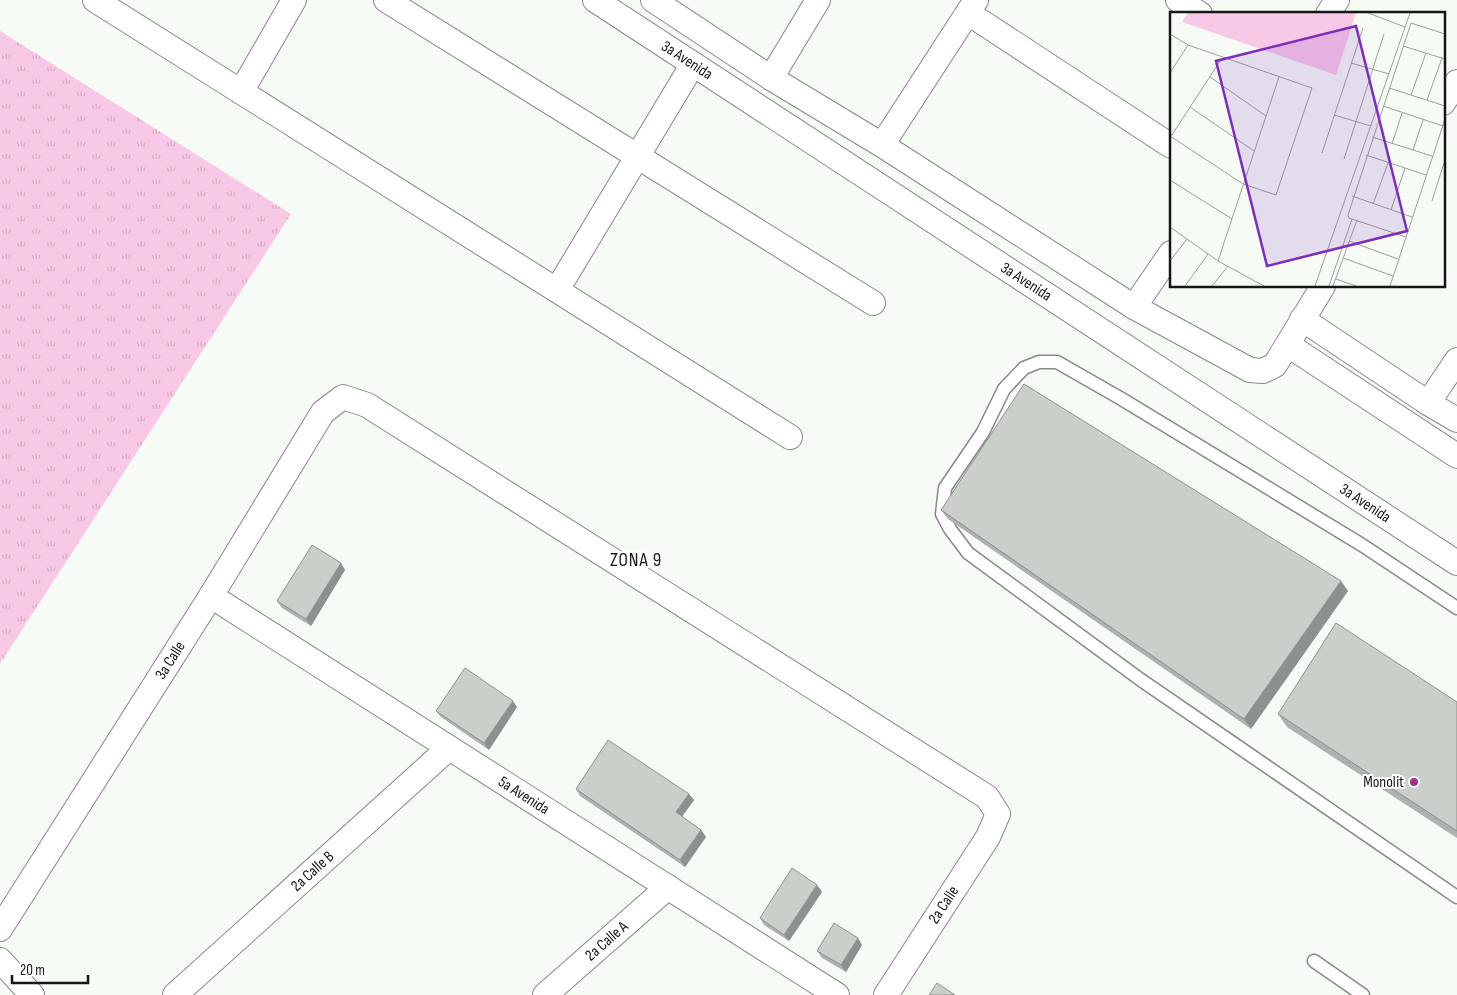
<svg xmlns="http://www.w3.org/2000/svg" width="1457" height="995" viewBox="0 0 1457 995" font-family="'Sofia Sans Condensed',sans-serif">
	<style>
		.grass { fill: url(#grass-tufts) }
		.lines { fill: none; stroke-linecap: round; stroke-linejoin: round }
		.service-casing { stroke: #858a85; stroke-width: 15 }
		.minor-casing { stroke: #858a85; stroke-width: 26 }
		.service { stroke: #fff; stroke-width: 12 }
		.minor { stroke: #fff; stroke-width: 24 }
		.wall { fill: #aeb2ae }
		.shaded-wall { fill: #8d918d }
		.building { fill: #cacfca; stroke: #8d918d }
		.poi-dot { fill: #a72f86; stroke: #fff; stroke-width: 2 }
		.labels { text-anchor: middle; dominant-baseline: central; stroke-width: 4; stroke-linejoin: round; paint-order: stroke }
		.street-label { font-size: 16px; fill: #151715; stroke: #fff }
		.poi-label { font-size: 16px; fill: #151715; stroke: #fff; text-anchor: end }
		.quarter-label { font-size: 19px; letter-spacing: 1px; fill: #151715; stroke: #fff }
		.inset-road { fill: none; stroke: #9ca09b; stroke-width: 1 }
		.view { fill: #7b2cbf; fill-opacity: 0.15; stroke: #7b2cbf; stroke-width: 2.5 }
		.inset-edge { fill: none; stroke: #151715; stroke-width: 2.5 }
	</style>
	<defs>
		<pattern id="grass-tufts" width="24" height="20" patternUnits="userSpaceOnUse" patternTransform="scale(1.25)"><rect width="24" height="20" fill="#f8c9e6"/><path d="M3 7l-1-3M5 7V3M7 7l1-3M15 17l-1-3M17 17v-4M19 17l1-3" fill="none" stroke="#d4acc4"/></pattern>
	</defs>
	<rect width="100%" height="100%" fill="#f6fbf5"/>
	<!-- grass -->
	<path class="grass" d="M0,31l291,183 -291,450z"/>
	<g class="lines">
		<!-- service casing -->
		<g class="service-casing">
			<path id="service" d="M1457,608l-95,-63 -242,-147 -63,-36h-18l-15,6 -20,21 -21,43 -38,56 -3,26 8,15 18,24 173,127 316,217
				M1314,961l49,34"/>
		</g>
		<!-- minor casing -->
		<g class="minor-casing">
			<g id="minor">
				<path d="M95,0l695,437"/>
				<path d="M386,0l487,303"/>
				<path id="s1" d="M595,0l862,563"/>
				<path d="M653,0l118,78 111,67 252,162 116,63 13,1 12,-6 48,-79"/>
				<path d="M1178,0l22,14"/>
				<path d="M968,13l203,133"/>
				<path d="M1328,14l9,-14"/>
				<path d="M771,78l47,-78"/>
				<path d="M241,92l53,-92"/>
				<path d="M1443,103l14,-21"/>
				<path d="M882,145l94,-145"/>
				<path d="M557,290l136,-226"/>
				<path d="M1134,307l37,-54"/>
				<path d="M1302,319l126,84 29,17"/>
				<path d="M1288,345l169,111"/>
				<path d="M1428,403l29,-43"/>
				<path id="s2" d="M211,596l626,399"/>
				<path id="s3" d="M0,929l211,-333 112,-184 20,-15 24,8 620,392 11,17 -10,23 -102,158"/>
				<path d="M0,960l32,35"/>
				<path id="s4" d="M175,995l274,-247"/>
				<path id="s5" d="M545,995l123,-108"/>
			</g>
		</g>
		<!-- service -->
		<use href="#service" class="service"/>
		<!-- minor -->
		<use href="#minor" class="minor"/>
	</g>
	<!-- wall -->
	<path class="wall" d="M941,510l407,81 -97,138 -303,-210z
		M345,570l-34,56 -29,-18 -5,-7z
		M1457,702v136l-170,-111 -9,-13z
		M517,707l-28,43 -48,-33 -5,-6z
		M576,789l113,5 5,6 -12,17 19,13 5,7 -21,30 -105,-71z
		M817,885l5,7 -33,49 -25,-16 -4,-7z
		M862,945l-16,27 -24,-14 -5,-7z"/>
	<!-- shaded-wall -->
	<path class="shaded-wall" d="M341,563l4,7 -34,56 -5,-7z
		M1341,581l7,10 -97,138 -7,-10z
		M513,701l4,6 -28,43 -5,-7z
		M689,794l5,6 -14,19 -4,-7z
		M701,830l5,7 -21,30 -5,-7z
		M817,885l5,7 -33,49 -5,-6z
		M858,938l4,7 -16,27 -5,-7z"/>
	<!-- building -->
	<path class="building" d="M1024,384l317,197 -97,138 -303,-209z
		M312,545l29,18 -35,56 -29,-18z
		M1336,623l121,79v129l-179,-117z
		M465,668l48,33 -29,42 -48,-32z
		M608,740l81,54 -13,18 25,18 -21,30 -104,-71z
		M792,868l25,17 -33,50 -24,-17z
		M834,923l24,15 -17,27 -24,-14z
		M937,983l18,12h-26z"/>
	<!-- markers -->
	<circle class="poi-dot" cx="1414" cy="782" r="5"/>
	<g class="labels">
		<!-- street labels -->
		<g class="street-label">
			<text stroke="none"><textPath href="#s1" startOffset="110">3a Avenida</textPath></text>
			<text stroke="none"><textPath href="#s1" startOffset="515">3a Avenida</textPath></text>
			<text stroke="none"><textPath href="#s1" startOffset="920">3a Avenida</textPath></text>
			<text stroke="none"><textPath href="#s3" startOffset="318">3a Calle</textPath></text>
			<text stroke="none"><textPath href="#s2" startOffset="371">5a Avenida</textPath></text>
			<text stroke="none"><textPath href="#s4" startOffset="185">2a Calle B</textPath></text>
			<text transform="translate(944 905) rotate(-57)">2a Calle</text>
			<text stroke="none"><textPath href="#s5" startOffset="82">2a Calle A</textPath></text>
		</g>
		<!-- poi labels -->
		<g class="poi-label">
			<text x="1404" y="782">Monolit</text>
		</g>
		<!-- quarter labels -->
		<g class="quarter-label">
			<text x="636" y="560">ZONA 9</text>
		</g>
	</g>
	<!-- overview -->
	<g transform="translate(1170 12)">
		<rect width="275" height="275" fill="#f6fbf5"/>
		<path d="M18,1h168l-20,62 -154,-53z" fill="#f8c9e6"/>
		<path class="inset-road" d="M198,1l37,14M0,22l18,11 124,43 -36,107 -33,-11 -73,-48M233,34l42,13M181,51l38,11M0,61l18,-28M40,65l56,39M219,76l56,18M241,83l15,-42M257,88l15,-42M213,94l60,20M20,95l64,44M164,103l37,11M202,125l60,19M0,126l52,-80M222,132l10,-31M243,138l10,-30M152,141l41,-125M196,143l60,20M174,147l40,-125M0,168l62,39M182,184l60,21M262,189l12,-38M203,192l15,-41M221,198l14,-42M0,215l48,34 46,25M236,225l-57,-19 -1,-3 63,-192 34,11M179,229l49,18M173,246l50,18M0,249l17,-22M48,249l61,-184M166,267l20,7M15,274l23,-32M42,274l16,-20M145,274l95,-273M159,274l23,-67M163,274l24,-66M220,274l55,-167"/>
		<path class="view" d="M186,14l51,205 -140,35 -51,-205z"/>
		<rect width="275" height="275" class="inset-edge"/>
	</g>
	<!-- scale -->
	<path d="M12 975v8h76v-8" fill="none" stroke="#151715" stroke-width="2.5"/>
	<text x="20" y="975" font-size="15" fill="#151715" stroke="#ffffff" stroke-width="4" paint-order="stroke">20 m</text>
</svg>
